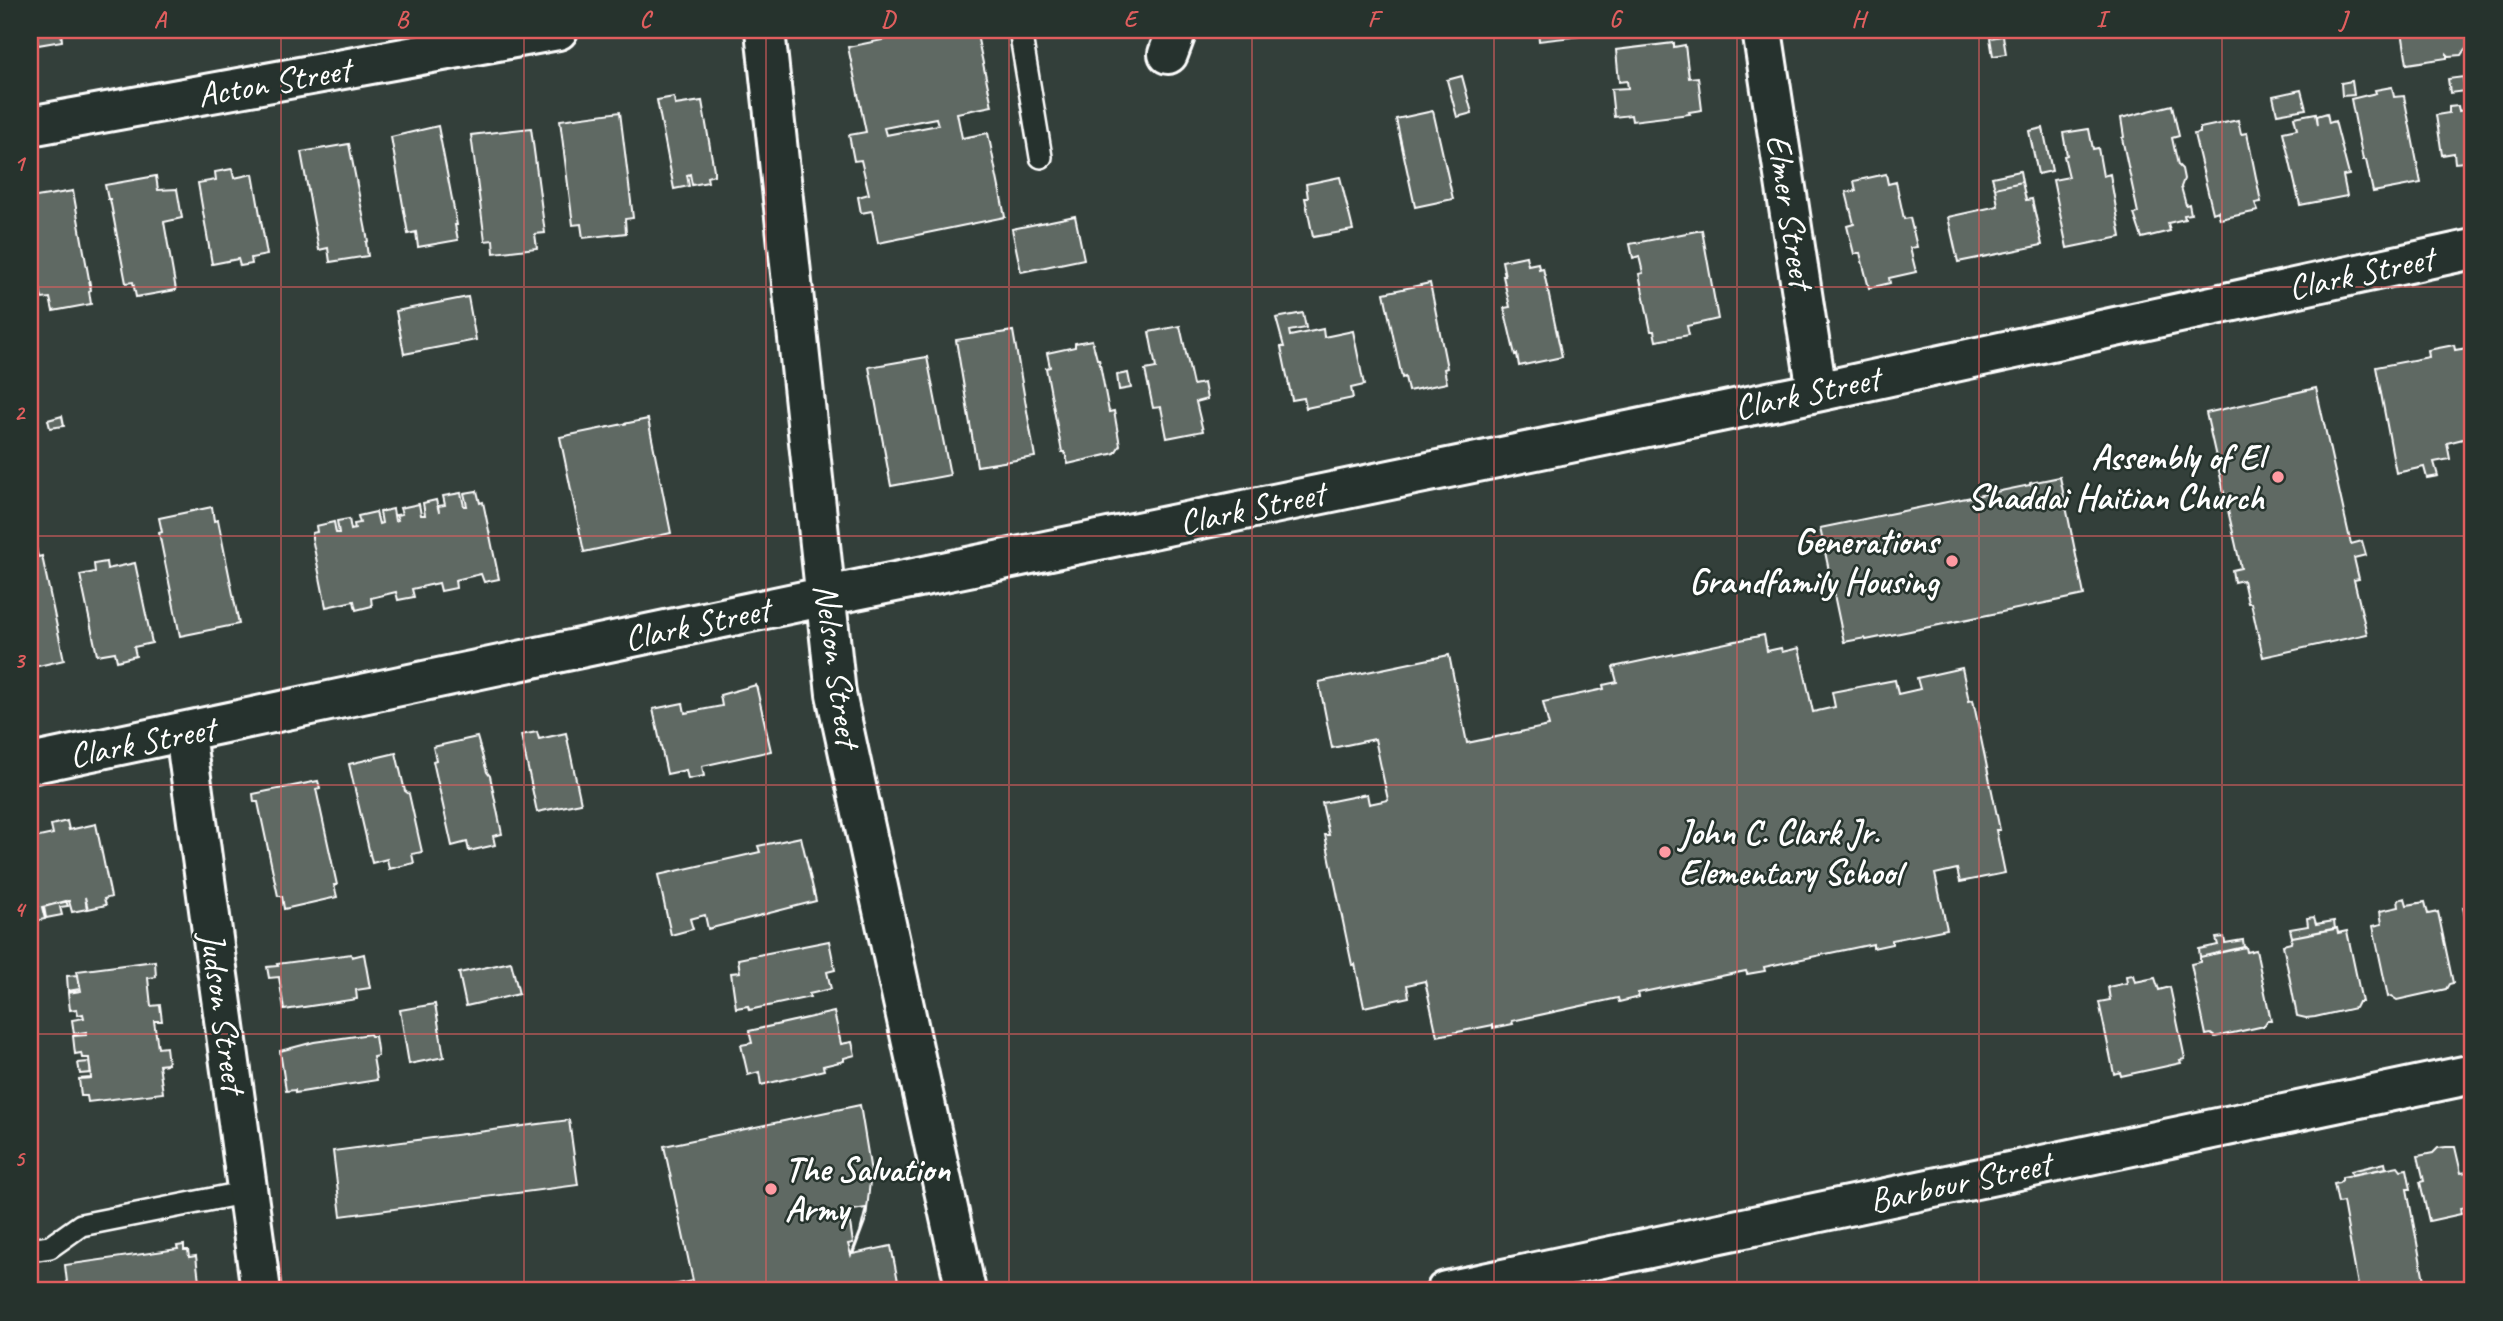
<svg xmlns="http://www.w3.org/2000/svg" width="2503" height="1321" viewBox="0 0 2503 1321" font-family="Caveat,sans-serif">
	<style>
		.building { fill: #5f6964; stroke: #fff; stroke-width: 2; fill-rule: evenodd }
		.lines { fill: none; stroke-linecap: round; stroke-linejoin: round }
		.lane-casing { stroke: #fff; stroke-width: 26 }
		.street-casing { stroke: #fff; stroke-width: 44 }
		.secondary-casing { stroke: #fff; stroke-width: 44 }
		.lane { stroke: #26332d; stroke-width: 21 }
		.street { stroke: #26332d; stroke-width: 38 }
		.secondary { stroke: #26332d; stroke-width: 38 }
		.grid { fill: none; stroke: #e05e5e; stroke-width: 2; stroke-opacity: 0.55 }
		.poi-dot { fill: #ff9aa2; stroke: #26332d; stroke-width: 2.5 }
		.labels { text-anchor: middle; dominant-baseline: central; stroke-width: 5; stroke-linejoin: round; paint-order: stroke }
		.street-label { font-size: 35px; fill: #fff; stroke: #26332d }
		.poi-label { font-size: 35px; font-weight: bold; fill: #fff; stroke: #26332d; text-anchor: end }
		.neatline { fill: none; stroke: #e05e5e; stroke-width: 2.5 }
		.grid-label { font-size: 23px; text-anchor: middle; font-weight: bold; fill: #e05e5e }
	</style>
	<rect width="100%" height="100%" fill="#333f3a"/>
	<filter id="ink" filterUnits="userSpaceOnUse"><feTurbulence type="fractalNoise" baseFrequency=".0143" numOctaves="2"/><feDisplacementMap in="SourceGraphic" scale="14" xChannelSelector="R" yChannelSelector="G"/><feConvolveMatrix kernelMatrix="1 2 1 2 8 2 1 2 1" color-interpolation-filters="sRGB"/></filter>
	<g filter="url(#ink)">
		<!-- building -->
		<path class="building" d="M42,30h24l-5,1 1,10 -24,4 -2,-14z
			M931,30h45l16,76 -35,7 5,25 26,-5 17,84 -127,26 -6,-32 -11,2 -3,-16 11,-3 -8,-34 -7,1 -5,-26 17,-3 -18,-85zM936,118l2,7 -52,10 -2,-7z
			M1538,30h43l1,6 -43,5z
			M2389,30h84v18l-8,1 -4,6 -12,1 -2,-2v4l-40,6 -5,-33 -13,2z
			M2003,36l3,18 -13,2 -3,-18z
			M1674,43v4l11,-2 4,33 9,-1 4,33 -13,2 1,2 -58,7 -1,-6 -17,2 -3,-28 17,-1 -1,-7 -8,1 -3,-32z
			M1462,76l10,37 -15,4 -10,-37z
			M2463,77l2,14 -15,2 -2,-14z
			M2352,81l2,14 -12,1 -1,-13z
			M2392,87l2,10 10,-1 17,87 -48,9 -7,-32h-3l-12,-61 25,-6 -1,-3z
			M2301,90l5,19 -29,5 -4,-18z
			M674,97l1,8 27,-4 12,69v5l-7,2 1,5 -16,3 -2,-11 -3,1 2,11 -15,3 -17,-89z
			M2172,105l7,31 -7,2 6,27 4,4 2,10 -3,8 5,18 3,-1 2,10 -7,1 1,4 -17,4 2,8 -28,7 -8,-24 4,-1 -16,-75 2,-1 -3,-19z
			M2458,106l1,5 14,-3v53l-18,2 -1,-10 -12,2 -6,-40 13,-2v-6z
			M1433,111l20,88 -38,8 -19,-88z
			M620,112l13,106 -8,1 1,14 -43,5 -2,-14 -8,1 -13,-105z
			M2316,113l2,12 -1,-9 10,-3 2,10 6,-2 14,54 -6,1 4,20 -47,9 -17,-73 14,-3 -3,-12z
			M2238,120l3,14 6,-1 14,69 -6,1 3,8 -38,8 -2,-8 -5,2 -19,-79 6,-1v-5z
			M438,126l19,99h-2l3,15 -40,7 -2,-15 -8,2 -17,-97z
			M531,128l14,105 -10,1 2,14 -43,5 -1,-13 -8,1 -14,-106z
			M2043,128l9,43 -14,3 -9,-43z
			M2089,129l4,20 5,-1 5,28 7,-2 11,63 -54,11 -14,-68 16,-3 -5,-21 3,-1 -4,-22z
			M349,144l19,97 -2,1 2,14 -38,6 -2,-14 -9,2 -18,-98z
			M232,169l2,9 19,-4 14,81 -16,3 1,6 -12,2 -2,-7 -26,5 -14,-81 18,-3 -1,-8z
			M2020,171l2,11 -27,6 -3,-11z
			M1886,174l2,10 8,-2 8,37 6,-1 7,29 -7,1 6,24 -27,6 1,5 -21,5 -9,-35 -6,1 -7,-28 7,-2 -8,-32 10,-1 -2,-10z
			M156,176l2,14 19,-1 5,29 -18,4 12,68 -40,7 -3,-15 -7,1 -16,-84h-2l-3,-14z
			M1340,177l13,53 -40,7 -8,-39h3l-2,-14z
			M2022,182l4,18 6,-1 10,46 -84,17 -10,-45 50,-11 -3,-18z
			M73,191l18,99 -2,1 2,13 -38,7 -3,-13 -8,1 -12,-70v-31z
			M1075,216l9,43 -63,13 -9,-43z
			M1702,230l16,89 -31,7 2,9 -33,6 -2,-10h-3l-12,-57 4,-1 -4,-17 -6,2 -3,-14z
			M1526,256l2,9 10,-2 1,6 4,-1 19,89 -43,9 -2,-12 -2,1 -11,-47 6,-1 -7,-31h2l-3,-15z
			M1430,283l17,85 -3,1 3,14 -39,8 -3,-14 -3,1 -18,-85z
			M468,297l8,43 -72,14 -8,-43z
			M1303,313l3,15 -17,3 1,5 33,-7 1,8 29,-6 11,54 -13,3 2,10 -47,10 -2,-10 -12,2 -11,-53h3l-8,-29z
			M1180,326l13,59 11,-2 3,16 -11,3 7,29 -36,7 -6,-31 -8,1 -8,-38 11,-2 -7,-36z
			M1013,331l22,126 -58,9 -21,-126z
			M1092,340l5,19h2l10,53 5,-1 6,34 -5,8 -47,11 -3,-12h-3l-16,-84 4,-1 -3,-14 28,-6v-4z
			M2454,345l1,5 18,-3v81l-4,1 2,8 -24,6 3,16 -16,3 4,14 -11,2 -3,-11 -28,6 -20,-106 53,-10 -1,-7z
			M927,357l23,118 -59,11 -22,-119z
			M1128,373l3,15 -12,2 -2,-15z
			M2316,388l35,156 11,-3 4,14 -12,3 5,21 -5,1 13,54 -104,23 -12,-54h-3l-5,-23 -9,2 -2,-12 9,-2 -35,-155z
			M62,416l2,10 -14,2 -2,-8z
			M648,419l23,114 -87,19 -24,-115z
			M2060,477l24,118 -218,45 -1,-2 -21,4 -24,-114 210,-43v-2z
			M477,491l3,12 3,-1 16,77 -15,3 -3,-8 -26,6 1,8 -15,3 -2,-8 -27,6 2,8 -16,3 -2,-8 -25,6 1,8 -16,4 -2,-9 -28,6 -14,-69v-5l5,-1 -1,-6 18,-4 2,11h3l-2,-12 12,-2 2,11 4,-1 -1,-5 6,-1 -2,-7 18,-4 3,12 3,-1 -2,-11 13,-3 2,12 3,-1 -2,-5 6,-1 -2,-6 19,-4 2,11h4l-2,-12 13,-3 3,12 -1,-6 7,-1 -2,-9 18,-3 3,13h3l-3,-13z
			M212,507l2,14 4,-1 21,104 -59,12 -21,-103 3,-1 -3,-14z
			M35,543l3,14 4,-1 22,104 -34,8v-124z
			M106,562l1,7 28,-6 17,80 -18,4 2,9 -19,5 -2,-9 -18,3 -17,-80 15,-3 -1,-8z
			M1764,635l3,16 14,-3 1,4 17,-4 14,64 22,-5 -3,-15 63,-12 3,14 22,-5 -3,-11 45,-10 7,33 4,-1 27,130h-4l9,43 -45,9 -3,-13 -22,5 12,55 -55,11v4l-19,4v-4l-109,23 1,4 -18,3 -1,-3 -108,22 1,4 -20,5 -1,-4 -106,23 1,3 -20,4v-3l-56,11 -12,-55 -18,4 2,12 -45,10 -9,-43 -3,1 -27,-130h4l-7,-32 45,-9 2,10 19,-4 -13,-61 -43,9 -13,-66 130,-27 18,88 82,-17 -6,-24 61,-13 -1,-4 14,-3 -4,-15z
			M756,685l15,66 -69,15 2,10 -16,3 -2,-9 -19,4 -14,-65 30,-6 2,10 37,-7 -2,-11z
			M537,732l2,7 27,-6 15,70 -44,9 -16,-77z
			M477,737l10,35 3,4 12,58 -9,2 2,9 -26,6 -2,-9 -15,4 -19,-85 3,-1 -3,-13z
			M396,753l9,38 4,3 13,58 -10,2 2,9 -25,6 -2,-10 -15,4 -23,-99z
			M318,781l2,7 -4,1 21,96h-3l3,12 -53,12 -2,-13h-4l-20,-94h-4l-1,-8z
			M67,821l2,9 27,-6 15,73 -7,2 2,6 -18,4 -3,-12 2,12 -15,3 -3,-11 -27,6 3,12 -15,3v-83l23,-5 -2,-9z
			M801,837l15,64 -108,28 -3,-14 -15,4 3,10 -22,6 -13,-60 102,-23 -2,-6z
			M2405,898l2,7 18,-3 3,12 10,-2 15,71 -4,1 -3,5 -49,11 -6,-4 -3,1 -15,-71 9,-2 -2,-13 19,-4 -1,-7z
			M2472,900h1v54l-10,-47 10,-2z
			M66,901l2,5 -8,1 2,8 -16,3 -2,-11z
			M2314,917l2,7 18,-3 1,8 -43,8 -2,-8 18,-3 -1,-8z
			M2337,928l1,5 9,-2 15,71h-4l-3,6 -40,9 -9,1 -9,-2 -14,-71 8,-2 1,-6z
			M2224,937l1,6 18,-3 1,7 -44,10 -1,-8 19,-4 -2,-7z
			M829,941l6,29 -8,2 4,17 -22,5 1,3 -61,13 -1,-4 -12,2 -5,-35 9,-1 -2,-13z
			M2246,947l1,5 9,-2 15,71h-4l-3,5 -49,11 -4,-3 -5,1 -15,-71 9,-2v-5z
			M351,954l1,3 12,-3 6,34 -14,2 1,9 -73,11 -5,-33 -10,1 -2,-11 11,-1 -1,-2z
			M155,961l1,16 -8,1 3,28 9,-1 2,16h-8l4,27 8,-1 2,17 -9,1 4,28 -75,9 -1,-6h-6l-2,-17 12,-1 -2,-20h-7l-1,-5 -6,1 -2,-18 13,-1v-3l-12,2 -2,-14 12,-2 -1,-4 -5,1 -1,-6 -7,1 -2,-17 13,-2 -4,-20z
			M511,962l8,32 -53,12 -7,-33z
			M78,975l2,14 -12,2 -1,-15z
			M2133,975l2,7 20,-4 4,12 11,-3 15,72 -5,1 1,3 -60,13 -1,-4 -6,2 -15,-72 11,-2 -2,-13 19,-4 -1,-7z
			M435,1004l9,53 -35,7 -9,-54z
			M834,1012l7,32 11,-2 3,13 -11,3v3l-21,5 1,4 -63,15 -2,-13 -11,3 -7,-30 11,-2 -3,-12z
			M370,1034l1,2h4l3,20 -5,1 4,23 -82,13v-3l-9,1 -6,-40 34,-9z
			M89,1062l2,11 -11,1 -2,-11z
			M860,1105l11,67 -5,47 -13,35 38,-8 9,45h-258l51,-10 -29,-135zM866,1208l-6,24 -9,23 -3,-11 5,-1 -3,-20 -7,1 -3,-12z
			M569,1120l9,65 -237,31 -8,-65z
			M2446,1147h9l6,26 7,-1 5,29h-2v5l-11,2 1,6 -32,7 -9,-39 4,-1 -6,-25 15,-3 5,-5z
			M2385,1163l1,5 -34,7 -1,-4z
			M2398,1166l3,4 6,-1 4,20h-4l19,102h-67l-16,-89 -5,1 -4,-19 5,-1 3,-3v-3z
			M184,1245v5h4l1,7 7,-1 4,33 -6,2h-126l-3,-26 113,-16 -1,-3z"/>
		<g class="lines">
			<!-- lane casing -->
			<g class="lane-casing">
				<path id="lane" d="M1020,30l21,127
					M30,1250l20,-3 31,-22 167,-33"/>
			</g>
			<!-- street casing -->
			<g class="street-casing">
				<path id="street" d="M765,30l71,664 130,597
					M1762,30l55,362
					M1168,54l9,-24
					M30,126l528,-96
					M185,733l76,558
					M30,764l797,-168 990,-204 656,-143"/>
			</g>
			<!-- secondary casing -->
			<g class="secondary-casing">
				<path id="secondary" d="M1446,1291l1027,-217"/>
			</g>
			<!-- lane -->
			<use href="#lane" class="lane"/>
			<!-- street -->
			<use href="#street" class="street"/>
			<!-- secondary -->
			<use href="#secondary" class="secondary"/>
		</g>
	</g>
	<!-- grid -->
	<path class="grid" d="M281,30v1261M524,30v1261M766,30v1261M1009,30v1261M1252,30v1261M1494,30v1261M1737,30v1261M1979,30v1261M2222,30v1261M30,287h2443M30,536h2443M30,785h2443M30,1034h2443"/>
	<!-- markers -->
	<g class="poi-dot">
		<circle cx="2278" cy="477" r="7"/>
		<circle cx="1952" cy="561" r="7"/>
		<circle cx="1665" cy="852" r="7"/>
		<circle cx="771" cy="1189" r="7"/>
	</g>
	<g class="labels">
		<!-- street labels -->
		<g class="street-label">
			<text transform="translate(274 82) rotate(-10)">Acton Street</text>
			<text transform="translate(1790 211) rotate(81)">Elmer Street</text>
			<text transform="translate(2361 273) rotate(-12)">Clark Street</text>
			<text transform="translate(1807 393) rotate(-12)">Clark Street</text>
			<text transform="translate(1252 508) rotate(-12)">Clark Street</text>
			<text transform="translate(697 624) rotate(-12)">Clark Street</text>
			<text transform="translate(837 665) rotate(82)">Nelson Street</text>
			<text transform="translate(142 742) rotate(-11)">Clark Street</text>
			<text transform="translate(223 1012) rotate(82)">Judson Street</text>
			<text transform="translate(1960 1182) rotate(-12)">Barbour Street</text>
		</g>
		<!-- poi labels -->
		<g class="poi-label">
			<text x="2264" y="457">Assembly of El<tspan x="2264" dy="40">Shaddai Haitian Church</tspan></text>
			<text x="1938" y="541">Generations<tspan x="1938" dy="40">Grandfamily Housing</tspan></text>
			<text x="1679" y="832" text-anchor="start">John C. Clark Jr.<tspan x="1679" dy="40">Elementary School</tspan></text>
			<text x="785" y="1169" text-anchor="start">The Salvation<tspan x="785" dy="40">Army</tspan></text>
		</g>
	</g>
	<!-- margin -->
	<rect width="2503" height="1321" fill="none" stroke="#26332d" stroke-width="77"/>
	<rect x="38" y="38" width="2426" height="1244" class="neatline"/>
	<g class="grid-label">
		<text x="160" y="27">A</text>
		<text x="402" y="27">B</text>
		<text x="645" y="27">C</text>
		<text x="888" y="27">D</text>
		<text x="1130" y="27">E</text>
		<text x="1373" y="27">F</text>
		<text x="1615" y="27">G</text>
		<text x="1858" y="27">H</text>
		<text x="2101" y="27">I</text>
		<text x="2343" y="27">J</text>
		<text x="19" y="171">1</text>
		<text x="19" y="420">2</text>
		<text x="19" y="668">3</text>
		<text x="19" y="917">4</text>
		<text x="19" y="1166">5</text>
	</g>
</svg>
